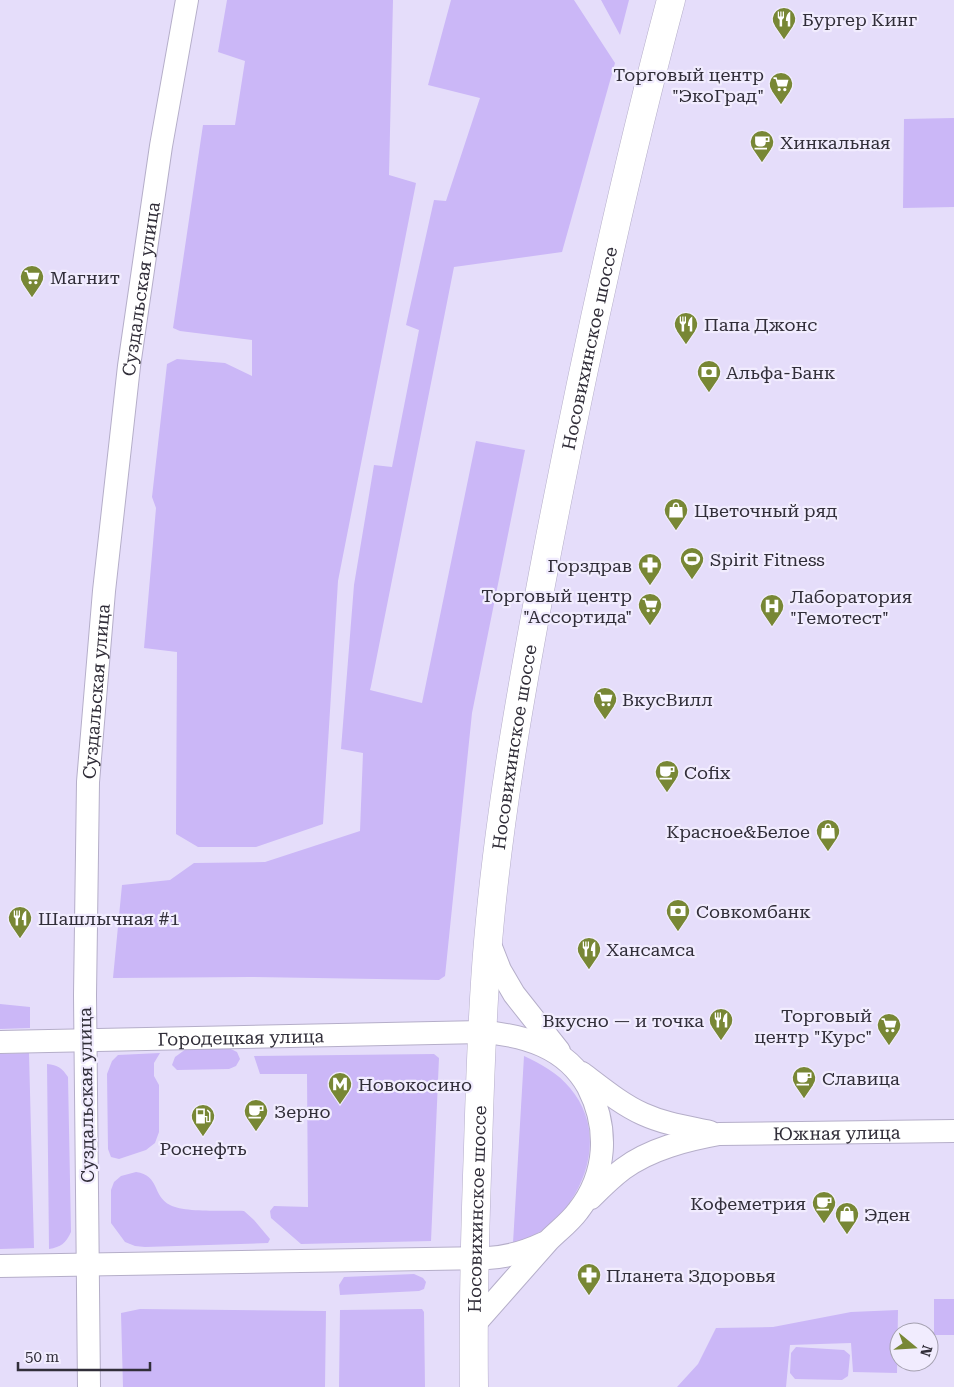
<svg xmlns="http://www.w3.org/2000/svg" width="954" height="1387" viewBox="0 0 954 1387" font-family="'Roboto Serif',serif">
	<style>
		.green { fill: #cbb7f7 }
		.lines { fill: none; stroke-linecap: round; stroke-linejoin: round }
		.minor-casing { stroke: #b5aec9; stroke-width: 24 }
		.major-casing { stroke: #b5aec9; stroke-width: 29 }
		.minor { stroke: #fff; stroke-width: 22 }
		.major { stroke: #fff; stroke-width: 28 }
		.labels { text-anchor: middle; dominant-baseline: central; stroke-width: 4.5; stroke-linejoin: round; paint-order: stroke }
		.poi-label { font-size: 18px; fill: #312e39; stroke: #f1ecfe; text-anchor: start }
		.street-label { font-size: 18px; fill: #312e39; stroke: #f1ecfe }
	</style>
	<rect width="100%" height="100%" fill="#e5ddfa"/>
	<!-- green -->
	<path class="green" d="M227,0h166l-4,175 27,8 -78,398 -15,243 -67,23h-58l-22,-13 1,-182 -33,-4 12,-140 -4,-11 15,-133 10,-5 48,4 27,13v-36l-72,-9 -7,-3 30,-203h32l10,-64 -27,-9z
		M451,0h123l41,63 -53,189 -108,15 -83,419 -1,4 52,13 54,-262 49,9 -53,263 -27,263 -6,4 -189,-3 -137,1 9,-93 48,-5 24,-17 71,-1 95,-31 3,-78 -22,-4 13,-164 20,-120 18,2 27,-137 -13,-5 28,-125 12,1 34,-103 -52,-13z
		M601,0h28l-9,35z
		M954,118v89l-51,1 1,-89z
		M0,1004l30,3v21l-30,1z
		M186,1049h45l6,3 3,7 -4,7 -7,3 -52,1 -5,-5 3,-8z
		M29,1053l5,195 -34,1v-195z
		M160,1053l-6,10v13l5,9v47l-4,11 -9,7 -27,9 -8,-2 -3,-8 -1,-75 5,-13 6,-6z
		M434,1054l5,4 -8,183 -130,3 -30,-26 -1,-7 4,-5 34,1 -1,-133h-47l-6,-18z
		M524,1056c17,8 34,17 46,32 29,34 24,79 0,114 -7,10 -15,20 -26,27 -10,7 -20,11 -31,14z
		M47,1064c11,1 15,4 21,13l3,155c-5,11 -10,15 -22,17z
		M136,1172c24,3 16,24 34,33 15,8 56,5 74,6l10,9 16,19 -2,4 -123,4 -10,-1 -10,-4 -14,-19v-33l3,-8 7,-6z
		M414,1274l9,4 3,4 -2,7 -5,2 -79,4 -1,-10 5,-8z
		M934,1299h20v36h-20z
		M140,1309l186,2 -1,76h-202l-2,-74z
		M422,1309l2,3 1,75h-86l1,-77z
		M898,1310l-1,63 -44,-1 -2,-29 -61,2 -4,42h-109l21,-23 18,-36 57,-1 78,-15z
		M796,1347l48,3 6,5 -2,21 -6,4 -47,-1 -5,-6 1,-20z"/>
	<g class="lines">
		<!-- minor casing -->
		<g class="minor-casing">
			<g id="minor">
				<path d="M489,942l11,28 14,24 45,57"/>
				<path id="s1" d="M0,1042l482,-10c42,3 84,15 106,55 21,41 19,87 -10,124 -8,11 -20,20 -30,30 -25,28 -50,57 -75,85"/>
				<path d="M582,1073c20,15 39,31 61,41 22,10 44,13 67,18"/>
				<path id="s2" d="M591,1198c10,-10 20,-20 32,-29 27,-20 63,-29 96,-35l235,-3"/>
				<path d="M0,1266l488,-8c20,-1 37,-6 56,-15"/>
				<path id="s3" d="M89,1387l-4,-392 3,-213 16,-191 25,-225 32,-220 26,-146"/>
			</g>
		</g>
		<!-- major casing -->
		<g class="major-casing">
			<g id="major">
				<path id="s4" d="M474,1387c-1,-80 1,-160 4,-240 2,-68 4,-137 10,-205 11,-129 34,-257 58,-384 36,-187 76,-374 125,-558"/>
			</g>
		</g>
		<!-- minor -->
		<use href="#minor" class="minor"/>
		<!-- major -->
		<use href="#major" class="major"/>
	</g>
	<!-- icons -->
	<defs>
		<g id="restaurant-pin" transform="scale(1.25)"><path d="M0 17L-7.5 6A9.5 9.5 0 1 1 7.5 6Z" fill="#788735" stroke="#f1ecfe"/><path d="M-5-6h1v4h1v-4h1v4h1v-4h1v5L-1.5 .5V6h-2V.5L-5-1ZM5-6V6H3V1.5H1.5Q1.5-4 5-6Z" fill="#fff"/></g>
		<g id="supermarket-pin" transform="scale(1.25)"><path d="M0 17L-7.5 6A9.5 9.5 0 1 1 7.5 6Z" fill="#788735" stroke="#f1ecfe"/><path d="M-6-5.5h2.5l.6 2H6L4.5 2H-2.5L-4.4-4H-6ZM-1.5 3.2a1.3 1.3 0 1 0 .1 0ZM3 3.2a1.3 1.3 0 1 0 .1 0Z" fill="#fff"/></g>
		<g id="cafe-pin" transform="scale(1.25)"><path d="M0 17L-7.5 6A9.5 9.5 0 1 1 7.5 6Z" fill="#788735" stroke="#f1ecfe"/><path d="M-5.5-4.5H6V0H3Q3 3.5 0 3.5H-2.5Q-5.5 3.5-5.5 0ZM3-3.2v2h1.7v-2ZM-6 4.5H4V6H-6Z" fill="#fff"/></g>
		<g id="bank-pin" transform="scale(1.25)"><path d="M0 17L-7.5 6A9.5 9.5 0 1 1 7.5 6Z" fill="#788735" stroke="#f1ecfe"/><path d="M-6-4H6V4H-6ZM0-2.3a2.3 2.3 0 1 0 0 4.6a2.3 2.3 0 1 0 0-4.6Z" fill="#fff"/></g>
		<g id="shop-pin" transform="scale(1.25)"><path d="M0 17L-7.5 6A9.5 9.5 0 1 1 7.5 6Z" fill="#788735" stroke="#f1ecfe"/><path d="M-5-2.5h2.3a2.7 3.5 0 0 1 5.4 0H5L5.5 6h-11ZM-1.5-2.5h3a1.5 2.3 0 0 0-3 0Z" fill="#fff"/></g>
		<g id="stadium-pin" transform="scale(1.25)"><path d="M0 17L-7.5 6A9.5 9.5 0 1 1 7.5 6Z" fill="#788735" stroke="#f1ecfe"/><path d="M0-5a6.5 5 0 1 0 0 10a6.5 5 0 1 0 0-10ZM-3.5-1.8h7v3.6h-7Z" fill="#fff"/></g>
		<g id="pharmacy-pin" transform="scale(1.25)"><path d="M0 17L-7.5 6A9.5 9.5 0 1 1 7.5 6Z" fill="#788735" stroke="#f1ecfe"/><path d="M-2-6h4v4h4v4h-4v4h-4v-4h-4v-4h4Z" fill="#fff"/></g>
		<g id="hospital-pin" transform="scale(1.25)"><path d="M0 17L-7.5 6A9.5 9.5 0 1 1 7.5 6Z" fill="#788735" stroke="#f1ecfe"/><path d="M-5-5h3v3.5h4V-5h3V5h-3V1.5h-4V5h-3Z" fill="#fff"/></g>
		<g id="metro-pin" transform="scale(1.25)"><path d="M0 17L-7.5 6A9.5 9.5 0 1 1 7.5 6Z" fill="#788735" stroke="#f1ecfe"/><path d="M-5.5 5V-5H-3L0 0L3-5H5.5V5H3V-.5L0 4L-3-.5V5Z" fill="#fff"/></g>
		<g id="fuel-pin" transform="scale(1.25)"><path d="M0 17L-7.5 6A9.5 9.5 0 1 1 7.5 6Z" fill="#788735" stroke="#f1ecfe"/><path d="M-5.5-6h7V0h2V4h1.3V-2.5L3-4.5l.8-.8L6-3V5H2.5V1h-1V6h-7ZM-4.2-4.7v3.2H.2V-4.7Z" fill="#fff"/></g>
	</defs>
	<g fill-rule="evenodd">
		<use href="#restaurant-pin" x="784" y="19"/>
		<use href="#supermarket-pin" x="781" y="84"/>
		<use href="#cafe-pin" x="762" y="142"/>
		<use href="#supermarket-pin" x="32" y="277"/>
		<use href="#restaurant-pin" x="686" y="324"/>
		<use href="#bank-pin" x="709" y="372"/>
		<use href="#shop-pin" x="676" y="510"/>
		<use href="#stadium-pin" x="692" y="559"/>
		<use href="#pharmacy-pin" x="650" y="565"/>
		<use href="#supermarket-pin" x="650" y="605"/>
		<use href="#hospital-pin" x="772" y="606"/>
		<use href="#supermarket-pin" x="605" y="699"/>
		<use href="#cafe-pin" x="667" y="772"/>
		<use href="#shop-pin" x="828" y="831"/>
		<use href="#bank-pin" x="678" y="911"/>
		<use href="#restaurant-pin" x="20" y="918"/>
		<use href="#restaurant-pin" x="589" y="949"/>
		<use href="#restaurant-pin" x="721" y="1020"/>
		<use href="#supermarket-pin" x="889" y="1025"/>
		<use href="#cafe-pin" x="804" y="1078"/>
		<use href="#metro-pin" x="340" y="1084"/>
		<use href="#cafe-pin" x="256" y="1111"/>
		<use href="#fuel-pin" x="203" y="1116"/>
		<use href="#cafe-pin" x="824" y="1203"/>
		<use href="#shop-pin" x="847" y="1214"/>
		<use href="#pharmacy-pin" x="589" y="1275"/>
	</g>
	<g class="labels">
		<!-- poi labels -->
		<g class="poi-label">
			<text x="802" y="19">Бургер Кинг</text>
			<text x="764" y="74" text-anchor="end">Торговый центр<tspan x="764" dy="21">"ЭкоГрад"</tspan></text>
			<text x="780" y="142">Хинкальная</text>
			<text x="50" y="277">Магнит</text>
			<text x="704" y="324">Папа Джонс</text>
			<text x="726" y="372">Альфа-Банк</text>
			<text x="694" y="510">Цветочный ряд</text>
			<text x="710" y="559">Spirit Fitness</text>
			<text x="632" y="565" text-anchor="end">Горздрав</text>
			<text x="632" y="595" text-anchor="end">Торговый центр<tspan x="632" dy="21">"Ассортида"</tspan></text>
			<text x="790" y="596">Лаборатория<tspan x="790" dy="21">"Гемотест"</tspan></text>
			<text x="622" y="699">ВкусВилл</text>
			<text x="684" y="772">Cofix</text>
			<text x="810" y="831" text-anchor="end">Красное&amp;Белое</text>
			<text x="696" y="911">Совкомбанк</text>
			<text x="38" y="918">Шашлычная #1</text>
			<text x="606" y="949">Хансамса</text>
			<text x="872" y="1015" text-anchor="end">Торговый<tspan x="872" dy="21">центр "Курс"</tspan></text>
			<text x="704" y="1020" text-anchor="end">Вкусно — и точка</text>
			<text x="822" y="1078">Славица</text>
			<text x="358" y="1084">Новокосино</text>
			<text x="274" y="1111">Зерно</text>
			<text x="203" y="1148" text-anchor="middle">Роснефть</text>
			<text x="806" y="1203" text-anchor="end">Кофеметрия</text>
			<text x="864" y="1214">Эден</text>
			<text x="606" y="1275">Планета Здоровья</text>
		</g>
		<!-- street labels -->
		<g class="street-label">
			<text stroke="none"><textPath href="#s3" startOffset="1101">Суздальская улица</textPath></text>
			<text stroke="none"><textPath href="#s4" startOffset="1048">Носовихинское шоссе</textPath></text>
			<text stroke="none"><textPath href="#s3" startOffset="696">Суздальская улица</textPath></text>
			<text stroke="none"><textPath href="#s4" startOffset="642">Носовихинское шоссе</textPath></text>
			<text stroke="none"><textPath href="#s1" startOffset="241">Городецкая улица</textPath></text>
			<text transform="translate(86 1095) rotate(-91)">Суздальская улица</text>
			<text stroke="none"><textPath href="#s2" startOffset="264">Южная улица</textPath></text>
			<text stroke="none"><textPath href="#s4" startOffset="178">Носовихинское шоссе</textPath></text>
		</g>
	</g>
	<!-- north arrow -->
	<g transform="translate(914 1347) rotate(108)"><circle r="24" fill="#f1ecfe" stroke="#a4a0af"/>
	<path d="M0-4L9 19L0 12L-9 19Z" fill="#788735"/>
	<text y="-8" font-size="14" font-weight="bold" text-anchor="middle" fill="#312e39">N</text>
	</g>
	<!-- scale -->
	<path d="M18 1362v8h132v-8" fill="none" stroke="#312e39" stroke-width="2.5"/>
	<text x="25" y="1362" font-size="15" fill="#312e39" stroke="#f1ecfe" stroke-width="4" paint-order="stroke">50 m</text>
</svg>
